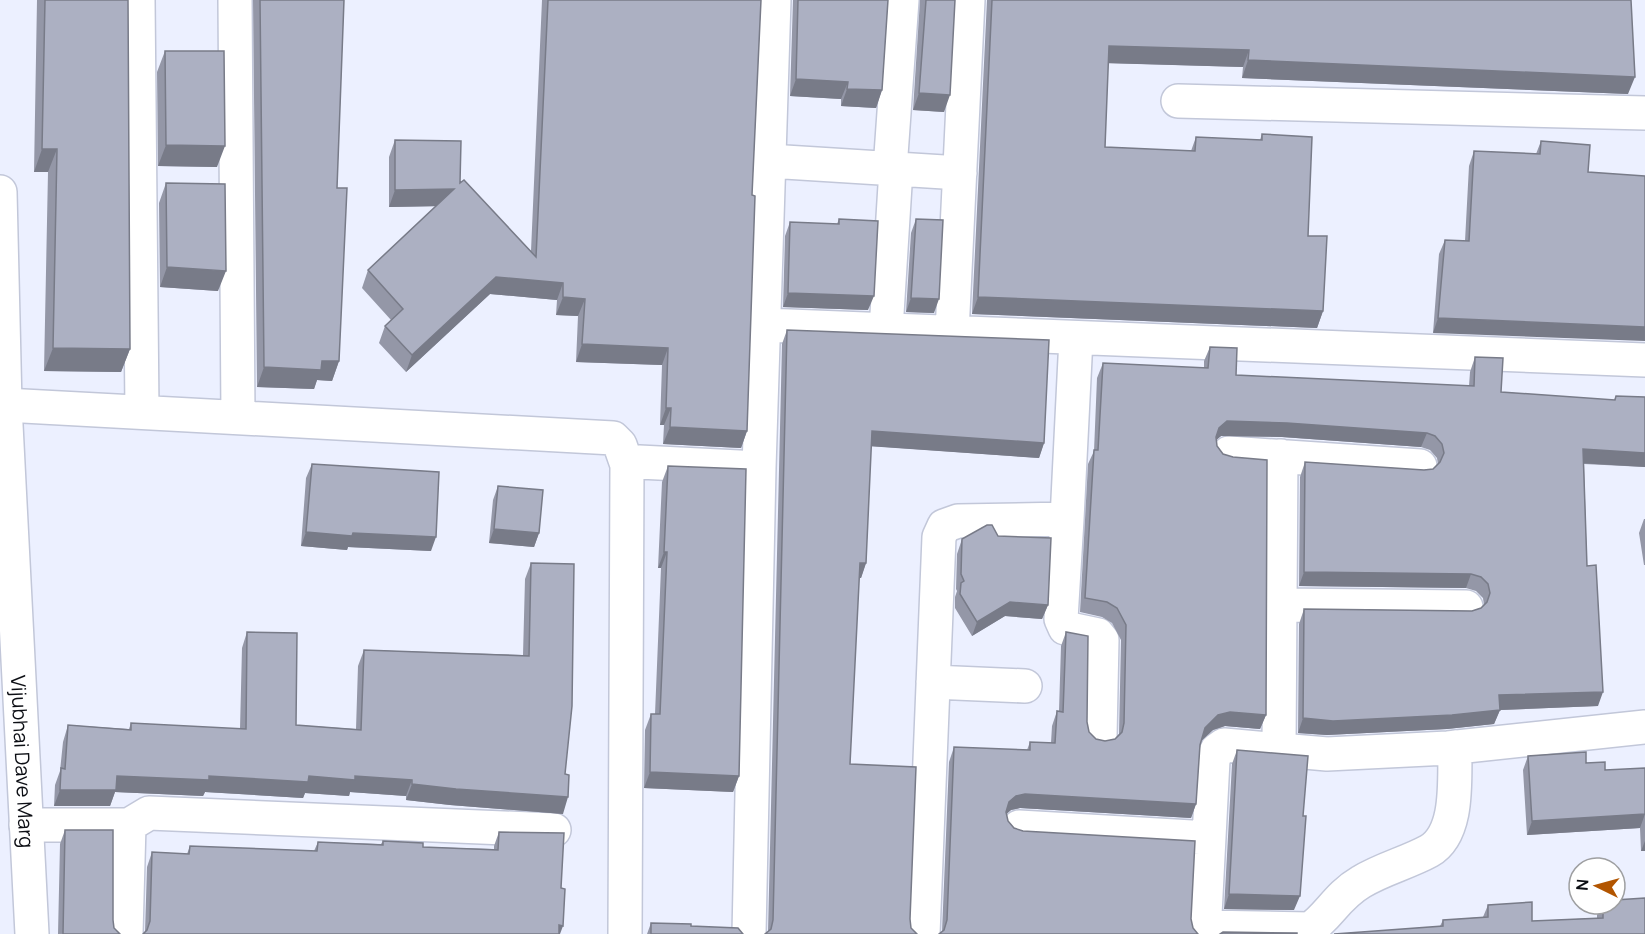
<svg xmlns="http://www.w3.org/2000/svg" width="1645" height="934" viewBox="0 0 1645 934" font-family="Manrope,sans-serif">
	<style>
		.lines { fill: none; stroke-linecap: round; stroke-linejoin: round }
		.street-casing { stroke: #c2c7d9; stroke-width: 36 }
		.secondary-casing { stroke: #c2c7d9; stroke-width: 36 }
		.street { stroke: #fff; stroke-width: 33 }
		.secondary { stroke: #fff; stroke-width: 33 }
		.wall { fill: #9497a7 }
		.shaded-wall { fill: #787b88 }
		.building { fill: #acb0c2; stroke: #787b88; stroke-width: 1.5 }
		.labels { text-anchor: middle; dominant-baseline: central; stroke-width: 6; stroke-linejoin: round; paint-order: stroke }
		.street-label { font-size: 20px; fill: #0c0e14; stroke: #fff }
	</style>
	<rect width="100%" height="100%" fill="#ecf0ff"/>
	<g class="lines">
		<!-- street casing -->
		<g class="street-casing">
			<path id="street" d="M138,0l4,412
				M235,0l3,417
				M1178,101l467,12
				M769,161l191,12
				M890,169l12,-169
				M764,325l881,35
				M886,330l10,-161
				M952,333l16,-333
				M5,405l608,33 7,7 7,20 -2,469
				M1229,453l191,13
				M627,465l12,-3 120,6 15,-468
				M1067,519l-6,100 4,9 33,7 4,5 -2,97
				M1280,605l186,2
				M933,682l92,4
				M1279,750l2,-294
				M26,825h103l20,-12 405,17
				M1019,827l190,11
				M1204,927l106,2c19,-13 27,-33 51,-47 21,-13 46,-19 68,-31 31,-18 25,-73 26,-104
				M126,934l3,-109
				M749,934l10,-466
				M923,934l16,-397 5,-11 14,-5 109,-2 9,-181
				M1204,934l9,-174 4,-10 7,-5 103,9 121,-6 197,-21"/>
		</g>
		<!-- secondary casing -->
		<g class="secondary-casing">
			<g id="secondary">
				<path id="s1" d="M0,192l5,213 27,529"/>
			</g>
		</g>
		<!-- street -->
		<use href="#street" class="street"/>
		<!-- secondary -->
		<use href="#secondary" class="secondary"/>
	</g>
	<!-- wall -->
	<path class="wall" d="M37,0h91l2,349 -9,23 -77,-1 4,-199h-14z
		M253,0h91l-7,188 2,173 -7,20 -15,-1 -3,9 -57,-2z
		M542,0h219l-9,195 -5,236 -6,17 -78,-4 1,-19h-4l2,-60 -86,-3 2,-46 -22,-1 1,-15 -67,-6 -84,78 -27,-29 6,-17 6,-6 -29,-32 6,-18 68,-64 -47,1v-50l6,-17 65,43 71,68z
		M793,0h95l-6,90 -6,18 -35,-2v-7l-51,-3z
		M920,0h35l-11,112 -31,-2z
		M987,0h644l-3,94 -386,-16 1,-11 -135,-4 -3,84 86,4 5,-14 64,3 2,-6 46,102 15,75 -6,17 -345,-14z
		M165,51l52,116 -59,-1 -1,-94z
		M1541,141l47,31 -155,161 6,-79 6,-14 20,1 4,-75 5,-15 62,3z
		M166,183l52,108 -58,-4 -1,-84z
		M839,219l29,91 -85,-3 2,-71 5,-14 47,2z
		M916,219l18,94 -28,-1 5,-79z
		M787,330l257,113 -5,15 -168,-12 -5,117 -5,15h-2l-9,186 60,155 1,9 -143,4 14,-588z
		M1210,347l26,28 233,11 1,-14 5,-15 26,35 113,8 2,-4 29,1v-2v72l-61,-3 3,102 11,140 -98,4 -6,14 -47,5 -120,6 -29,-2 1,-109 5,-15 168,2 9,-3 3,-3 -1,-7 -7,-7 -10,-3 -167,-2 1,-109 5,-15 119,8 9,-1 5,-5 -1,-6 -7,-8 -9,-3 -139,-10 -61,-1 -5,4 50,275 -6,14 -35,-3 -12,4 -13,12 -4,62 -5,14 -171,-10 -9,2 -5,4 2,7 6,7 177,91 2,9 -251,4 7,-170 5,-15 73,3 3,-8 21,1 1,-17 5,-15h2l2,-65 5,-14 23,100 7,7 9,2 10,-2 4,-5 2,-94 -9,-17 -10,-6 -22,-5 8,-148 6,-13 3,-73 6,-15 101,5v-7z
		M312,464l119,87 -83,-4 -1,3 -46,-4 5,-68z
		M668,466l71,310 -6,16 -89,-4 1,-58 6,-16h4l6,-146h-3l4,-86z
		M498,486l41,47 -5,14 -45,-4 4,-43z
		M1644,519h1v46h-1l-5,-32z
		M998,536l50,69 -6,14 -37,-3 -33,20 -17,-28v-11l2,-6 -1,-2 1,-35 5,-15z
		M531,563l32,251 -113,-9 -44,-5v-4l-56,-4 -1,4 -44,-3 -2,5 -98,-6 -2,4 -88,-4 -5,14h-56l1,-21 5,-14 3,-29 5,-17 61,4 2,-6 109,6 2,-81 5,-16 49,93 60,4 2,-63 6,-16 159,5 2,-76z
		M1237,750l57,160 -70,-1 8,-145z
		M1528,756l58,7 19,7 40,-2v83h-4l-1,-23 -113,7 -4,-65z
		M65,830l48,90 1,8 6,6h-62l2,-90z
		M499,832l62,56 -416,44 2,-65 5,-15 35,2 3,-8 124,5 4,-9 63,2 2,-3 40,6 71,2v-3z
		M1601,904h14l30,30 -205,-8 3,-6 40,-3 5,-12 44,16 65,-3v-3z
		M651,923l40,3 52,8h-96z"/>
	<!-- shaded-wall -->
	<path class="shaded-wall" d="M1109,46l140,4 -6,17 -141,-4z
		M1248,60l387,17 -7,17 -386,-16z
		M796,79l52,3 -7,17 -51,-3z
		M847,89l35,1 -6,18 -35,-2z
		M919,93l31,2 -6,17 -31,-2z
		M166,145l59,1 -8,21 -59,-1z
		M42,149h15l-9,23h-14z
		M454,189l-6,17 -59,1 6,-17z
		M167,267l59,4 -8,20 -58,-4z
		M496,277l67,6 -6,17 -67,-6 -84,78 6,-17z
		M788,293l86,3 -6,14 -85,-3z
		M563,297l22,2 -7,17 -22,-1z
		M978,297l345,14 -6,17 -345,-14z
		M911,298l28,1 -5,14 -28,-1z
		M1438,318l207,9v14l-212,-8z
		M582,344l86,4 -6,17 -86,-3z
		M53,348l77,1 -9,23 -77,-1z
		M322,361h17l-7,20 -15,-1 -3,9 -57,-2 7,-20z
		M666,408h5l-7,17h-4z
		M1227,421l60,2 140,10 -6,14 -139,-10 -61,-1 -7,6 5,-14z
		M670,427l77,4 -6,17 -78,-4z
		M872,431l172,12 -5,15 -172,-12z
		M1583,449l62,4v14l-67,-4z
		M494,529l45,4 -5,14 -45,-4z
		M306,532l47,1 83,4 -5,14 -83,-4 -1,3 -46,-4z
		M664,552h3l-6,16h-3z
		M860,563h6l-5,15 -7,-1z
		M1304,572l167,2 -5,14 -167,-2z
		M1010,602l38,3 -6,14 -37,-3 -33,20 5,-14z
		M1603,692l-5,14 -98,4 -6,14 -47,5 -120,6 -29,-2 5,-15 196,-23z
		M1230,712l36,3 -6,14 -35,-3 -12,4 -13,12 5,-14 13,-13z
		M650,772l89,4 -6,16 -89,-4z
		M117,776h238l57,4 -6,16 -56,-4 -1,4 -44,-3 -2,5 -98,-6 -2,4 -88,-4 -5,14h-56l6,-16z
		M412,784l156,13 -5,17 -113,-9 -44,-5z
		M1025,794l171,10 -5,14 -171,-10 -9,2 -7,6 5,-14 7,-6z
		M1645,814l-5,14 -113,7 5,-14z
		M1645,841v10h-4z
		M1229,894l71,2 -6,14 -70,-1z
		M559,925l4,1 -3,8h-4z"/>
	<!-- building -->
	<path class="building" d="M45,0h83l2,349 -77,-1 4,-199h-15z
		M260,0h84l-7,188h10l-8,173h-17l-1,9 -57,-3z
		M548,0h213l-9,195 3,1 -8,235 -77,-4 1,-19h-5l2,-60 -86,-4 3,-45 -22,-2v-14l-67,-6 -84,78 -27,-29 18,-17 -35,-39 86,-81 -59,1v-50l66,1 -1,42 4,-3 72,77z
		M798,0h90l-6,90 -35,-1 1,-7 -52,-3z
		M926,0h29l-5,95 -31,-2z
		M992,0h639l4,77 -387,-17 1,-10 -140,-4 -4,101 90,4 1,-14 66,3v-6l50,3 -4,99h19l-4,75 -345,-14z
		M165,51h59l1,95 -59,-1z
		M1541,141l49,4 -2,27 57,4v151l-207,-9 7,-78 24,1 5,-90 66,3z
		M166,183l59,1 1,87 -59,-4z
		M839,219l39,2 -4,75 -86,-3 2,-71 49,2z
		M916,219l27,1 -4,79 -28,-1z
		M787,330l262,10 -5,103 -172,-12 -6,132h-6l-10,201 66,3 -6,152 1,9 6,6h-152l6,-5 2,-9z
		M1210,347l27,1 -1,27 238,11 1,-29 28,1 -2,34 114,8 1,-4 29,1v56l-62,-4 4,117 9,-1 7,127 -104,3 1,15 -48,5 -119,6 -30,-3 1,-109 168,2 9,-3 6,-6 3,-9 -2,-9 -7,-7 -10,-3 -167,-2 1,-110 119,8 9,-1 7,-7 4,-9 -2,-9 -7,-8 -8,-3 -140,-10 -60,-2 -8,7 -3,9 1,9 6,8 10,3 34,3 -1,255 -36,-3 -12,3 -13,13 -5,17 -4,59 -171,-10 -9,2 -7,6 -3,10 2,9 6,7 9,3 172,10 -4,78 2,9 5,6h-259l5,-4 3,-10 7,-173 76,3v-8l25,1 2,-32 6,1 3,-80 22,4 -1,86 2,10 7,7 9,2 10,-2 7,-7 2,-9 2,-98 -9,-17 -10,-6 -22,-4 9,-148h4l5,-87 105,5z
		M312,464l127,8 -3,65 -83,-4 -1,3 -46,-4z
		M668,466l78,3 -7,307 -89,-4 1,-58h9l7,-162h-3z
		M498,486l45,4 -4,43 -45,-4z
		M987,525h5l6,11 53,2 -3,67 -38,-3 -33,20 -17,-28 1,-11 3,-2 -3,-7 1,-35z
		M531,563l43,1 -2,142 -7,68 4,1 -1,22 -112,-8 -44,-5v-4l-57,-4v4l-46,-4 -1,6 -99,-6v4l-92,-4 -1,14h-56l1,-22 4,1 3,-44 63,5v-7l115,6 1,-97 50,1 -1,92 65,5 3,-80 165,6z
		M1237,750l71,6 -5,60h3l-6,80 -71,-2z
		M1586,752v11l19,-1v8l40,-2v46l-113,7 -4,-65z
		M65,830h48v90l1,8 6,6h-57z
		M499,832l65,1 -3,55 4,1 -2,37 -4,-1v9h-416l4,-4 3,-9 2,-69 37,2 1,-8 127,5 1,-9 65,3v-4l40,2v4l75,3z
		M1645,898v36h-311l109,-8v-6l45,-3v-12l44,-3v19l71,-3v-14h12v-4z
		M651,923l40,1v2l47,2 5,6h-92z
		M1223,932l74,1v1h-77z"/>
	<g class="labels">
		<!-- street labels -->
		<g class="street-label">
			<text stroke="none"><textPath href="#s1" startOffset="570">Vijubhai Dave Marg</textPath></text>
		</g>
	</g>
	<!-- north arrow -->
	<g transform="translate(1597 886) rotate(275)"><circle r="28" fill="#ffffff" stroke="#9e9fa1" stroke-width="1.5"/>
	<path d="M0-4.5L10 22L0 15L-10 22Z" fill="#b25500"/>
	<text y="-9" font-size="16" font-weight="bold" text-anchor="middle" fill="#0c0e14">N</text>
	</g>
</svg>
